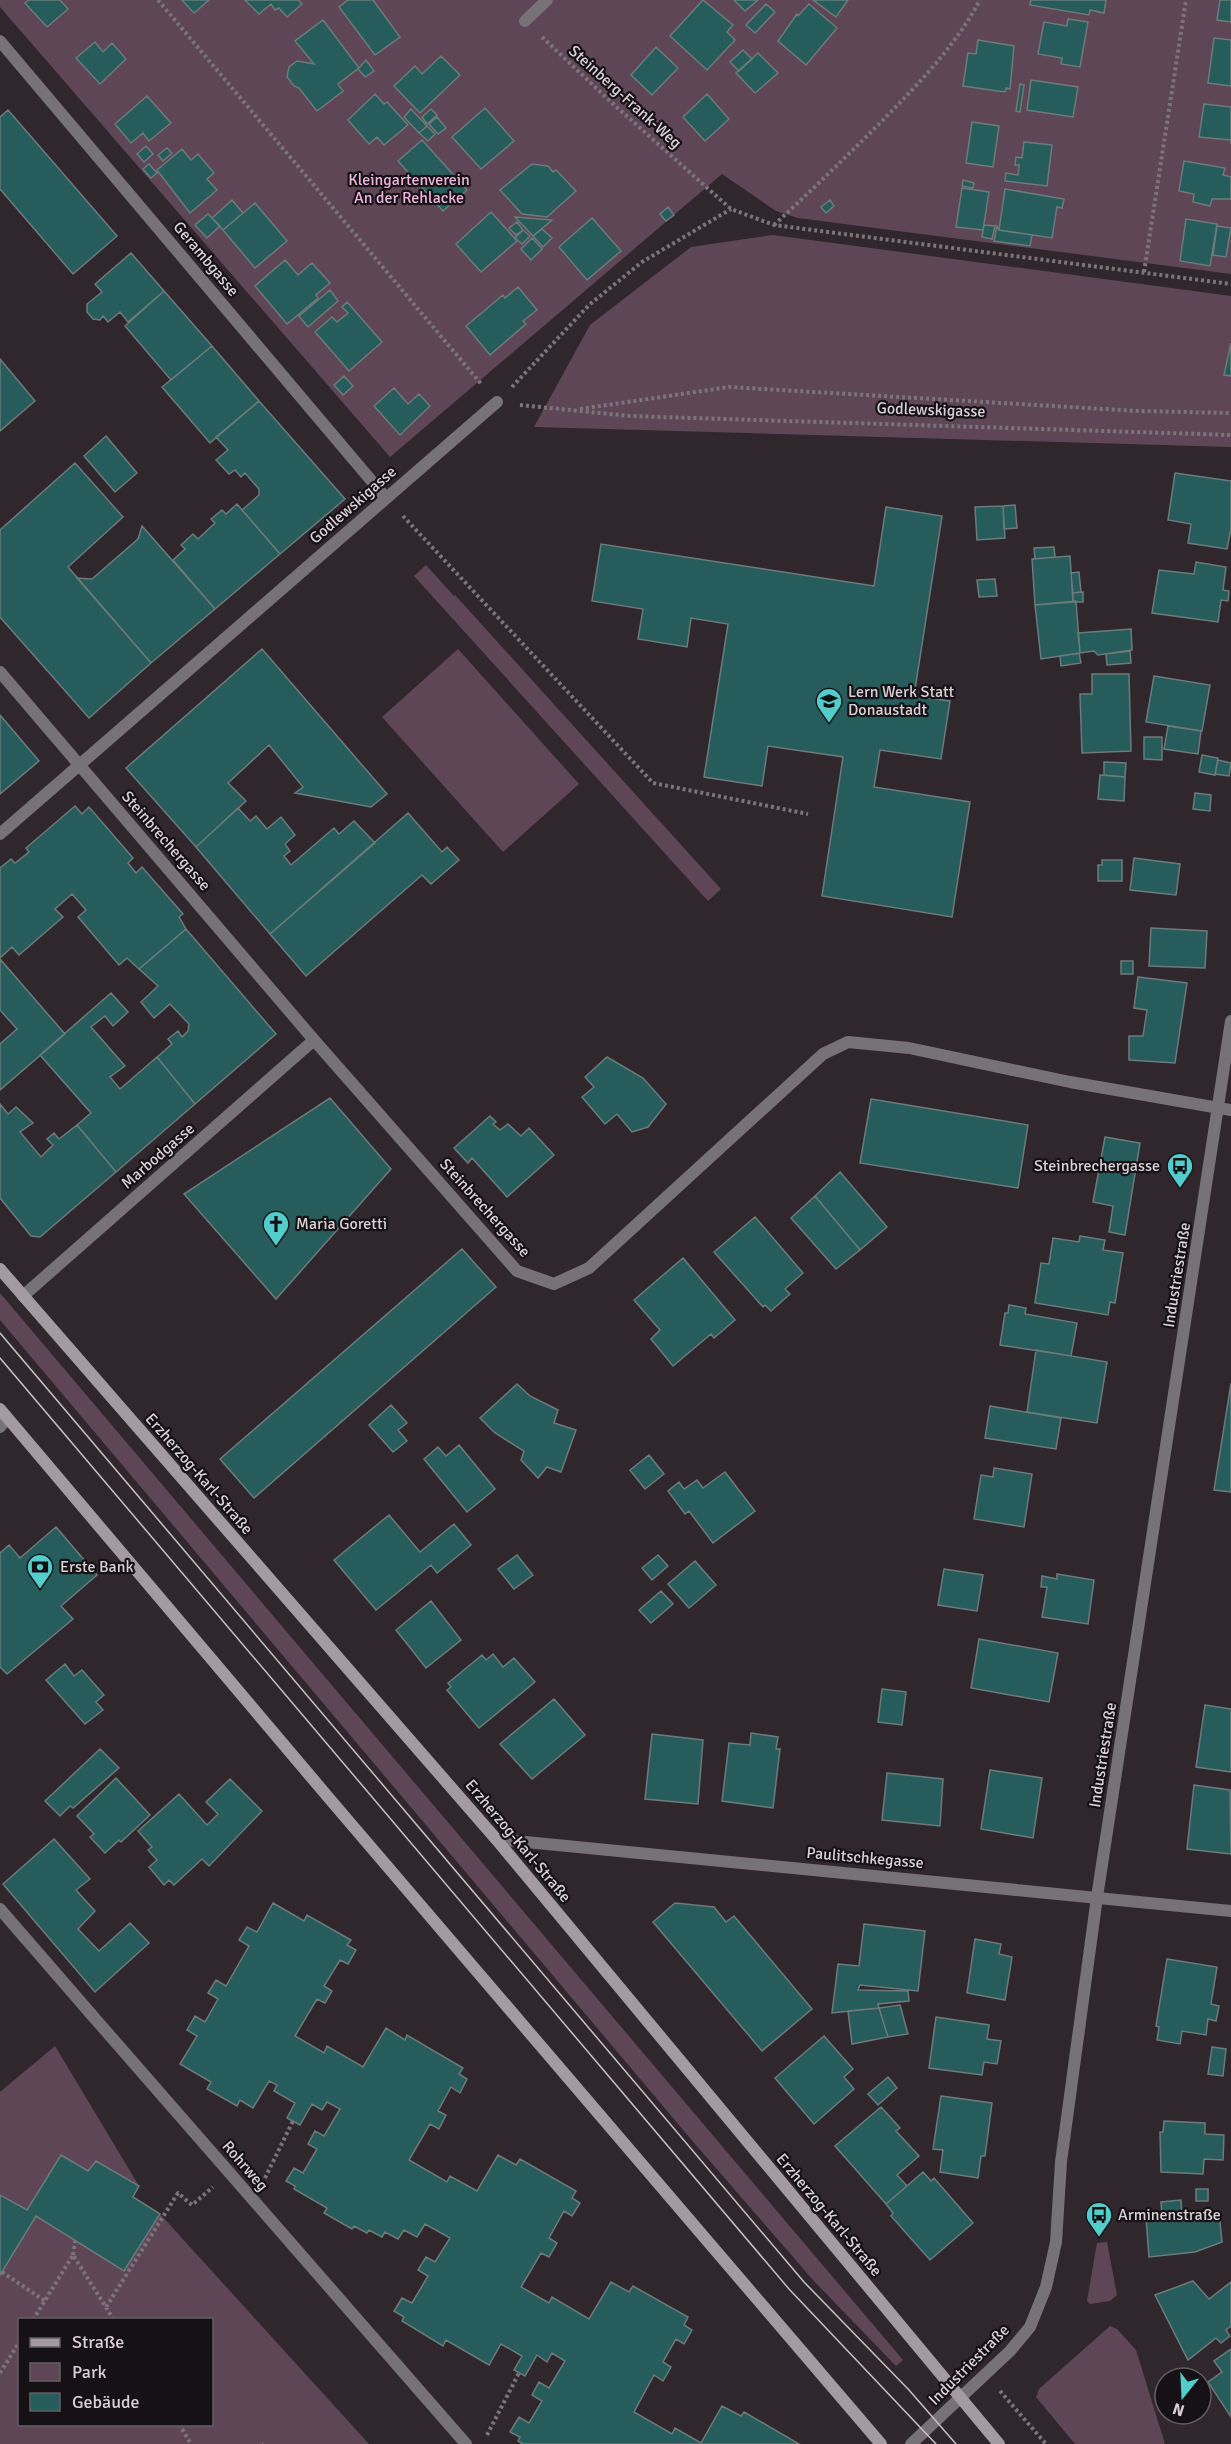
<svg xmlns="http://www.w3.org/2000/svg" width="1231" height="2444" viewBox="0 0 1231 2444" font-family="Signika,sans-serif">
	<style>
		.green { fill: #5e4657; fill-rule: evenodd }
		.building { fill: #265c5b; stroke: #6c7b7a; stroke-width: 1.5 }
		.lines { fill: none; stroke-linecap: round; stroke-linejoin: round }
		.path { stroke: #7b7479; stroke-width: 4; stroke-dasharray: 3 3; stroke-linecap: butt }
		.service { stroke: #777275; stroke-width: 12 }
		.minor { stroke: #777275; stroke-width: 12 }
		.tertiary { stroke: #777275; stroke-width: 12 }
		.secondary { stroke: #a39ba0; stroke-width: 12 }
		.tram { stroke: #c7c1c5; stroke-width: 1.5 }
		.labels { text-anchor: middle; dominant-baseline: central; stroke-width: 4.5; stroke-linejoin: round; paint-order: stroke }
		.street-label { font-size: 16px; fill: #d8d2d6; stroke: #151114 }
		.park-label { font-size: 16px; fill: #f0b5df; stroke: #151114 }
		.poi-label { font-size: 16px; fill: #d8d2d6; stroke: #151114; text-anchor: start }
	</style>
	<rect width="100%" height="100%" fill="#30272d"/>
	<!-- green -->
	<path class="green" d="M0,0h1231v274l-433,-56 -22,-7 -54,-37 -332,283 -390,-450z
		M773,235l458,61v151l-697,-20 56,-102 101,-78z
		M426,565l28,31 1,-1 266,294 -13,12 -294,-325z
		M458,649l121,135 -76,68 -121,-135z
		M0,1293l903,1067 -7,6 -83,-86 -118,-136 -695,-824z
		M55,2046l84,140 -43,-25 -8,10 -27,-16 -34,55 -27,-15v-103z
		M160,2214l209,230h-369v-169l36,-59 88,55zM20,2320h192v104h-192z
		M1107,2242l10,53 -7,6 -20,3 -3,-3 10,-58z
		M1110,2326l7,3 19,21 29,94h-90l-39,-47 3,-8z"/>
	<!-- building -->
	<path class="building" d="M29,0h31l8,9 -21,18 -22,-24z
		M182,0h27l-15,13z
		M245,0h53l4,4 -15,13 -8,-9 -4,2 -4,-6 -12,10z
		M348,0h25l27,37 -25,18 -36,-48z
		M703,0l30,25 -6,7 8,8 -28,30 -37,-34z
		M734,0h24l-13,11z
		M813,0h35l-12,17z
		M1031,0h75l-2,13 -14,-3 -1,5 -59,-10z
		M1220,0h11v22l-14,-2z
		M766,4l9,8 -20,21 -9,-8z
		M809,4l28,24 -31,37 -28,-24 19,-27 1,2z
		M1068,19l20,3 -8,45 -19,-3 1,-6 -24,-4 6,-32 23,4z
		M323,20l36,48 -21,16 5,7 -26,20 -18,-23 -5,-2 -7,-9 2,-10 8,-6 17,3 -19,-23z
		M1214,38l17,2v46l-23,-3z
		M978,40l36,6 -4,43 -4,-1 -1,4 -42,-6 5,-33 8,1z
		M95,42l8,10 9,-9 14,16 -26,25 -24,-26z
		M656,47l22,21 -26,27 -21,-20z
		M743,50l9,9 -13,12 -9,-9z
		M758,53l20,20 -23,20 -19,-20z
		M441,56l19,19 -40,38 -26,-27 21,-20 7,8z
		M366,60l8,11 -9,6 -7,-8z
		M1031,80l47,7 -5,30 -46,-7z
		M1020,84l4,1 -4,27 -4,-1z
		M375,94l9,10 3,-2 21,23 -24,20 -7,-8 -8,7 -21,-24z
		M707,94l22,25 -24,22 -22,-24z
		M147,96l24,27 -22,18 -6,-8 -12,10 -16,-19z
		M1204,104l27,3v37v-4l-32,-3z
		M485,108l29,33 -33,28 -29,-32z
		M411,109l16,17 -8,7 -15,-16z
		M431,109l6,6 -10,9 -5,-7z
		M8,110l109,126 -44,38 -73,-85v-72z
		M437,117l9,11 -8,6 -9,-10z
		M972,122l27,4 -6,41 -27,-4z
		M427,126l8,8 -7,7 -9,-8z
		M422,140l45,50 -24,21 -45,-50z
		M1024,142l28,3 -5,41 -42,-5 1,-8 12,2 1,-10h-4l1,-8 6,1z
		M146,146l7,8 -9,8 -7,-8z
		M167,148l5,5 -9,8 -5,-6z
		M182,149l9,11 7,-6 16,19 -7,6 10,11 -27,23 -33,-43z
		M1184,161l41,7 -2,7 8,2v22h-19l-2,7 -17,-4 1,-8 -15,-3z
		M149,164l8,9 -6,5 -8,-9z
		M532,164l16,2 5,6 3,-2 20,21 -29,26 -25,-3 -22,-24z
		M963,180l11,3 -1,5 -11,-2z
		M962,188l27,4 -6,38 -27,-3z
		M1005,189l59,10 -2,9 -5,-1 -5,31 -53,-8z
		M232,200l11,13 -20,17 -11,-12z
		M830,200l4,6 -8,7 -5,-6z
		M255,203l32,38 -32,27 -32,-38z
		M668,207l6,8 -8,6 -6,-7z
		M491,212l26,29 -36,31 -25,-28z
		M208,214l12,12 -13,12 -12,-13z
		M515,217l37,3 -19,16z
		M592,218l29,33 -34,29 -28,-33z
		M1186,219l31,5 -7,42 -30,-5z
		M517,222l6,8 -7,5 -7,-7z
		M984,225l11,1 -3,13 -10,-2z
		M997,226l2,4 33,5 -2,11 -36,-5z
		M1217,226l14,2 -5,29 -13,-2z
		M542,229l10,9 -9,9 -10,-11z
		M523,230l7,6 -8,8 -7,-6z
		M532,238l10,11 -11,11 -10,-11z
		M131,253l33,38 -36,31 -8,-10 -12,10 -5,-6 -3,4 -7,-1 -6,-7v-8l15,-12 -7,-8z
		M285,260l13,15 14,-12 18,20 -14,12 2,3 -31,26 -32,-38z
		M518,287l19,23 -14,11 3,3 -36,31 -24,-29 37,-31 2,3z
		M330,290l8,11 -30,26 -9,-11z
		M164,291l48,55 -41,34 -46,-54z
		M347,302l35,40 -33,29 -34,-39 17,-15 5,5 11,-9 -6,-6z
		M1231,343v33l-7,-1z
		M212,346l47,55 -49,42 -48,-56z
		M0,359l35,42 -35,30z
		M344,376l9,10 -10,9 -9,-10z
		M394,388l14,16 11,-10 11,12 -30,29 -26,-29z
		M259,401l86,98 -65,55 -38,-44 17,-15v-6l-14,-16 -4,4 -6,-7 -6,4 -13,-14 12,-10 -12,-13z
		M106,436l31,37 -22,19 -31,-36z
		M75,463l48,54 -55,50 83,96 -62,55 -89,-101v-87z
		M1175,473l56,8v48l-4,20 -39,-6 3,-19 -23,-4z
		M237,504l43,50 -65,55 -42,-49 12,-11 -4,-4 12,-11 5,5 17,-16 -4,-4 11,-9 4,4z
		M1015,505l2,23 -13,1 -1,-23z
		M1003,506l2,32 -28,2 -2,-33z
		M886,507l56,9 -28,180 36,5 -9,58 -61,-9 -6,37 96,15 -18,115 -130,-21 21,-139 -75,-11 -6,40 -58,-9 24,-153 -37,-6 -4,29 -49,-8 5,-30 -51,-8 9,-57 273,42z
		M142,526l73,83 -64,54 -74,-85 15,1 46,-40z
		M1054,547l1,10 -20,2 -1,-11z
		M1070,556l3,46 -38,3 -3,-46z
		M1196,562l30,5 -3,23 6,1 -1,10 -7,-1 -3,22 -66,-9 7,-43 35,4z
		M1079,572l2,20 -8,1 -2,-20z
		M995,579l2,17 -18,1 -2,-17z
		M1083,592v10h-10v-9z
		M1076,601l4,52 -39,6 -6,-54z
		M1131,629l1,21 -34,5 -4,-4 -14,2 -2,-20z
		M262,649l125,145 -16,13 -76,-14 8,-6 -34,-42 -41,38 18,18 -50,46 -70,-79z
		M1130,651l1,12 -24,2 -1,-11z
		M1079,653l2,10 -20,3 -1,-10z
		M1092,674h37l2,77 -49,2 -2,-59h12z
		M1154,676l56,9 -8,46 -56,-9z
		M0,715l39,46 -39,33z
		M1168,726l33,5 -3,23 -34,-5z
		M1144,737h18v23l-18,-1z
		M1202,755l16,3 -3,17 -16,-3z
		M1218,760l13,3 -2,13 -14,-2z
		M1104,762l22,1 -1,14 -21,-2z
		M1100,775l25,2 -1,24 -26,-2z
		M1195,793l16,2 -1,16 -17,-2z
		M75,806l7,8 7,-7 44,51 -5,5 8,10 6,-6 41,47 -4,3 7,12 -47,40 -12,-11 -8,7 -41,-48 8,-7 -14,-16 -17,15 8,8 -44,38 -7,-8 -12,11v-90l11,-9 4,4 14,-11 -3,-4z
		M238,808l12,13 6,-5 11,13 14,-12 14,18 -10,9 5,7 -6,5 7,9 43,-37 5,6 15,-13 21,22 -105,91 -74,-87z
		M408,813l34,39 5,-5 12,13 -28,24 -9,-9 -116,101 -36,-42z
		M1134,858l46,6 -4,31 -46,-5z
		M1102,860h20v21h-24v-16h4z
		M1151,928l56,3 -2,37 -56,-2z
		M186,929l90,105 -81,70 -38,-47 15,-13 -4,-5 10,-8 4,6 6,-6 1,-7 -19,-20 -16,14 -13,-16 17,-16 -19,-17z
		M0,959l65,75 -65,56v-46l17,-15 -17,-19z
		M1121,961h12v13h-12z
		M1138,977l49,6 -12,80 -46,-3v-24h14l4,-26 -13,-2z
		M111,993l17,19 -15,14 -8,-10 -14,11 34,39 -15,11 10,12 37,-32 38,47 -79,68 -39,-47 14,-12 -51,-58z
		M607,1057l36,21 23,26 -18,23 -16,5 -15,-18 -12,10 -23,-27 12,-10 -9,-10z
		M330,1098l61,71 -115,130 -92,-105z
		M871,1099l157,26 -10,63 -158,-25z
		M0,1104l8,10 8,-7 17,16 -13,9 21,25 12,-12 -6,-6 7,-6 5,6 18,-14 39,47 -76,65 -9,-1 -31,-38z
		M490,1116l6,6 -3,2 7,6 8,-6 13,12 8,-8 25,27 -47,42 -35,-39 -4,5 -14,-15z
		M1105,1137l35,6 -15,92 -16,-3 4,-26 -20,-4z
		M840,1172l47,55 -27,23 -45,-54z
		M815,1196l45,54 -24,19 -45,-51z
		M755,1217l48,56 -18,16 5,5 -19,17 -6,-6 -2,2 -49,-55z
		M1080,1236l25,4 -2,10 20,3 -8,50 -5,-1 -2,13 -73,-12 6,-40 8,1 4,-26 26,4z
		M462,1249l34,38 -242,211 -34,-39z
		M683,1258l52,62 -21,18 -3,-4 -38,32 -22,-27 9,-9 -26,-30z
		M1009,1305l17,3 -1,6 52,9 -6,33 -71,-11 5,-32h3z
		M1036,1350l71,12 -10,61 -70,-11z
		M1231,1383v109l-17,-2z
		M517,1384l13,12 28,14 -4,13 22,7 -15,42 -14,-5 -9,11 -17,-18 3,-9 -29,-18 -15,-15z
		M391,1405l16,18 -9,7 9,11 -14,11 -24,-27z
		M990,1406l71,12 -5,31 -71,-11z
		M459,1445l36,44 -28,23 -43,-53 14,-12 8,9z
		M649,1455l15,19 -19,15 -15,-19z
		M994,1468l38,6 -8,53 -50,-8 7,-44 12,2z
		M725,1472l30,39 -42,32 -24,-32 -4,3 -17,-23 11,-9 5,7 13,-9 6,8z
		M389,1515l31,37 34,-28 17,21 -34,28 -6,-8 -55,45 -42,-50z
		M56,1527l41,48 -36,31 12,13 -66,55 -7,-7v-114l9,-8 11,13z
		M517,1555l16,20 -19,14 -16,-20z
		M658,1555l10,11 -16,14 -10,-12z
		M695,1561l21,24 -27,23 -21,-24z
		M944,1569l39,6 -6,36 -39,-6z
		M1057,1574l37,6 -6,44 -46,-7 5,-30h-6l1,-11 15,3z
		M661,1591l12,13 -22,19 -12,-13z
		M431,1601l30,39 -35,28 -30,-38z
		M979,1639l79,14 -9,49 -78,-14z
		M493,1654l10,13 11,-9 21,24 -56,46 -32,-38 4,-3 -3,-4 34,-28 4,5z
		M65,1664l9,12 8,-6 22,25 -8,7 7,8 -18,14 -39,-44z
		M882,1689l24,3 -4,33 -24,-3z
		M554,1699l31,36 -53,44 -32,-35z
		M1205,1705l26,4v63l-35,-5z
		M751,1733l27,4 -2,12h4l-7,59 -51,-7 7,-58 21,2z
		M652,1734l51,6 -5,64 -53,-5z
		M100,1749l19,19 -46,40 -3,-2 -10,10 -15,-15z
		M990,1770l52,8 -9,60 -52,-9z
		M887,1773l56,6 -3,47 -58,-6z
		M116,1778l34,37 -29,27 -2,-2 -14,13 -15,-16 4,-3 -17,-18z
		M230,1779l32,32 -53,55 -7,-7 -28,26 -5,-5 -5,5 -15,-18 8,-7 -9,-10 4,-3 -14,-16 41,-37 28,31 11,-11 -12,-12z
		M1194,1785l36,5 1,64 -44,-5z
		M54,1839l36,40 -14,11 19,21 -17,18 21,22 31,-28 19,20 -54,49 -92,-108z
		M273,1903l31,18 3,-6 44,25 -4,5 9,5 -8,14 -8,-4 -16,26 8,5 -7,12 -8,-4 -22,37 29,17 3,-7 36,21 23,-39 19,12 2,-5 56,33 -4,6 8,5 -7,14 -9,-6 -13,24 8,4 -7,14 -9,-5 -21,36 38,22 3,-6 27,15 21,-36 18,10 4,-6 56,32 -4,7 8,5 -8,13 -8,-5 -15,27 8,5 -8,14 -8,-4 -20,34 28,16 3,-6 37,22 22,-37 18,10 4,-6 55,31 -4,8 8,5 -8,14 -8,-5 -13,23 8,5 -8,14 -9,-6 -20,37 38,22 3,-6 26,15 21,-37 19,10 3,-4 55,32h-276l-5,-3 2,-4 -10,-5 9,-15 10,6 13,-22 -10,-6 7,-13 10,6 16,-27 -13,-8 -5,9 -10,-7 -12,21 -11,-6 8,-14 -21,-12 -12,21 -43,-25 -3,6 -41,-25 2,-4 -10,-6 8,-13 10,5 16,-27 -10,-6 8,-13 9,5 15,-24 -25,-14 -8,13 -13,-7 -6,9 -13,-7 -3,5 -13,-7 -2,3 -13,-7 -2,3 -28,-16 3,-5 -33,-19 1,-3 -9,-5 8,-13 9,5 14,-24 -9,-5 7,-13 9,5 16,-27 -13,-7 -5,8 -10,-6 -12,21 -13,-7 8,-15 -21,-12 3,-6 -8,-4 -16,27 -13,-8 -3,6 -30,-17 4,-7 -31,-18 17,-28 -10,-6 8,-14 10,6 13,-23 -10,-6 8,-13 10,6 23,-40 -10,-6 8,-13 10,5z
		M675,1903l39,4 12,15 8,-6 78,93 -50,42 -109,-129z
		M864,1924l61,7 -7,60 -58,-6 -2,5 50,1 1,10 -31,3 1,4 -47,5 6,-49 21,2z
		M975,1939l26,5 -2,10 13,3 -7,43 -38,-7z
		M1167,1959l50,8 -6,37 8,2 -3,15 -8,-2 -2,16 -24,-4 -2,13 -23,-4 2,-13 -3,-1z
		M900,2005l8,29 -20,3 -9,-29z
		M879,2008l9,29 -36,7 -4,-33z
		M936,2017l53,8 -2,14 14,2 -4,23 -13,-2 -2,13 -53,-7z
		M824,2036l29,33 -9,8 10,12 -40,35 -39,-46z
		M1212,2047l14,2 -3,27 -15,-2z
		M888,2077l9,11 -19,17 -10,-11z
		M941,2096l51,7 -7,53h-4l-3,22 -38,-6 3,-22 -10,-1z
		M881,2107l19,21 -4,3 23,25 -22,19 10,11 -21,18 -51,-58z
		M1164,2121l41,2v11l19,1 -1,25 -19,-1 -1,15 -42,-2 -1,-40h3z
		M61,2155l27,16 8,-10 43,25 -6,11 27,17 -36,57 -88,-55 -36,59v-80l27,15z
		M923,2172l8,9 3,-3 39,45 -43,37 -39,-44 2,-3 -7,-9z
		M1196,2189h12v12h-12z
		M1181,2200l1,15 37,-3 3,30 -27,10 -46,5 -3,-39 16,-1 -1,-15z
		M1193,2281l16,18 22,-17v44l-5,4 4,6 -9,7 -5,-5 -28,22 -33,-65z
		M1231,2349v68l-23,-35 14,-10 -8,-11z"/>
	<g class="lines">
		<!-- path -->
		<path class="path" d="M158,0l324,385
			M542,37l70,66 119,106 43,16 457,59
			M774,225c38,-35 75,-71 112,-108 35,-36 70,-72 94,-117
			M1144,272l42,-272
			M512,387l77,-82 53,-43 89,-53
			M520,405l110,11 601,19
			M580,409l149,-22 409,24 93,2
			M403,516l250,267 155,31
			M265,2178l28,-57
			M73,2255l2,-14
			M2,2272l43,29
			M106,2307l72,-114 14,12 21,-18
			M33,2320l40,-65 41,65
			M0,2373l20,-32
			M1000,2391l46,53
			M179,2424l12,20
			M487,2435l32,-62
			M262,2444h1"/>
		<!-- service -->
		<path class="service" d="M525,21l22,-21
			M91,2014l375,430"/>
		<!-- minor -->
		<path class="minor" d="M0,41l386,457
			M0,672l314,368 203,231 37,13 35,-16 234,-214 25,-12 61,6 161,34 161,28
			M0,834l497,-432
			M23,1296l291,-256
			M0,1427l7,-9
			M496,1839l735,72
			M0,1909l91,105"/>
		<!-- tertiary -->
		<path class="tertiary" d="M911,2444l99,-93 20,-24 16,-40 10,-45 5,-80 36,-265 134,-876"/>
		<!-- secondary -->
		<path class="secondary" d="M0,1269l496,570 503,605
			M0,1409l328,388 553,647"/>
		<!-- tram -->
		<path class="tram" d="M0,1333l804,949 105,108 47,54
			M0,1358l789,931 147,155"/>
	</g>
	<!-- icons -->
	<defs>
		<g id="school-pin" transform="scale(1.35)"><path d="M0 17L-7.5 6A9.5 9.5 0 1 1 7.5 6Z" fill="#52cdcc" stroke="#151114"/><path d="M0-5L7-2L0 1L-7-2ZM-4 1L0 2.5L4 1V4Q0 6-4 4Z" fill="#111"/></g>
		<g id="bus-pin" transform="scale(1.35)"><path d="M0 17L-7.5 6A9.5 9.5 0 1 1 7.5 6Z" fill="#52cdcc" stroke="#151114"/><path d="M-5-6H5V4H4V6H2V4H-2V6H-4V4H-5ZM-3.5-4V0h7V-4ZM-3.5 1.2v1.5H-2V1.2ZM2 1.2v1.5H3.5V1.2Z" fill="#111"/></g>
		<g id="church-pin" transform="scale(1.35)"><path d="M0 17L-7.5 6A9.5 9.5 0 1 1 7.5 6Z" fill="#52cdcc" stroke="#151114"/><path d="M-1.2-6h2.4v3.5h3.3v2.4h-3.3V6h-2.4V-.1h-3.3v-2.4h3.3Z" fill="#111"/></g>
		<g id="bank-pin" transform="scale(1.35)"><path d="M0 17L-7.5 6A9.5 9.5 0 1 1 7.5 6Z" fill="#52cdcc" stroke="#151114"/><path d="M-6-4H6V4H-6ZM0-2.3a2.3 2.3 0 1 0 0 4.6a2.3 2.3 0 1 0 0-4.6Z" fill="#111"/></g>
	</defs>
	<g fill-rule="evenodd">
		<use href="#school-pin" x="829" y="701"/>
		<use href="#bus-pin" x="1180" y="1166"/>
		<use href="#church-pin" x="276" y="1224"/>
		<use href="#bank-pin" x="40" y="1567"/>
		<use href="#bus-pin" x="1099" y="2215"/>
	</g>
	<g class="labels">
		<!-- street labels -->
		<g class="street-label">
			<text transform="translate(625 97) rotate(42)">Steinberg-Frank-Weg</text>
			<text transform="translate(206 259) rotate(50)">Gerambgasse</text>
			<text transform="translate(931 410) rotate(2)">Godlewskigasse</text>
			<text transform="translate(353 505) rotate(-41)">Godlewskigasse</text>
			<text transform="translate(166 841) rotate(49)">Steinbrechergasse</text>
			<text transform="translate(158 1156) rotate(-41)">Marbodgasse</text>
			<text transform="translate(485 1208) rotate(48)">Steinbrechergasse</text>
			<text transform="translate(1177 1275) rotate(-81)">Industriestraße</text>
			<text transform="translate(199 1474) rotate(49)">Erzherzog-Karl-Straße</text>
			<text transform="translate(1103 1755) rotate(-81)">Industriestraße</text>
			<text transform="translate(518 1841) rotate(50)">Erzherzog-Karl-Straße</text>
			<text transform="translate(865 1858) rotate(5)">Paulitschkegasse</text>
			<text transform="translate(245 2166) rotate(49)">Rohrweg</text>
			<text transform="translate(829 2215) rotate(50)">Erzherzog-Karl-Straße</text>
			<text transform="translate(969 2365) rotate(-45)">Industriestraße</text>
		</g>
		<!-- park labels -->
		<g class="park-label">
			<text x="409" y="180">Kleingartenverein<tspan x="409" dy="18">An der Rehlacke</tspan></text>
		</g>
		<!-- poi labels -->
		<g class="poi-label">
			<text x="848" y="692">Lern Werk Statt<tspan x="848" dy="18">Donaustadt</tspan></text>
			<text x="1160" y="1166" text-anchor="end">Steinbrechergasse</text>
			<text x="296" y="1224">Maria Goretti</text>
			<text x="60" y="1567">Erste Bank</text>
			<text x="1118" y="2215">Arminenstraße</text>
		</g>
	</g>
	<!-- legend -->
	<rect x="18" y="2318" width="195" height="108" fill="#151114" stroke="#635e62" stroke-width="1.5"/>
	<rect x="30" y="2338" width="30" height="9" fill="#a39ba0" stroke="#635e62" stroke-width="1.5"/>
	<text x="72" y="2348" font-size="18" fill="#d8d2d6">Straße</text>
	<rect x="30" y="2363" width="30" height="18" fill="#5e4657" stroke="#635e62" stroke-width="1.5"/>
	<text x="72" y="2378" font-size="18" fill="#d8d2d6">Park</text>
	<rect x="30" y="2393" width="30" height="18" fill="#265c5b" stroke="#635e62" stroke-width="1.5"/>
	<text x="72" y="2408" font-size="18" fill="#d8d2d6">Gebäude</text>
	<!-- north arrow -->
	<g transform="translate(1183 2396) rotate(198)"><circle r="28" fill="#151114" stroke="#635e62" stroke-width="1.5"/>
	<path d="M0-4.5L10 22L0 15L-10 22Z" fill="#52cdcc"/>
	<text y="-9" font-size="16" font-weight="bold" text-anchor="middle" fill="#d8d2d6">N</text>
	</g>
</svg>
